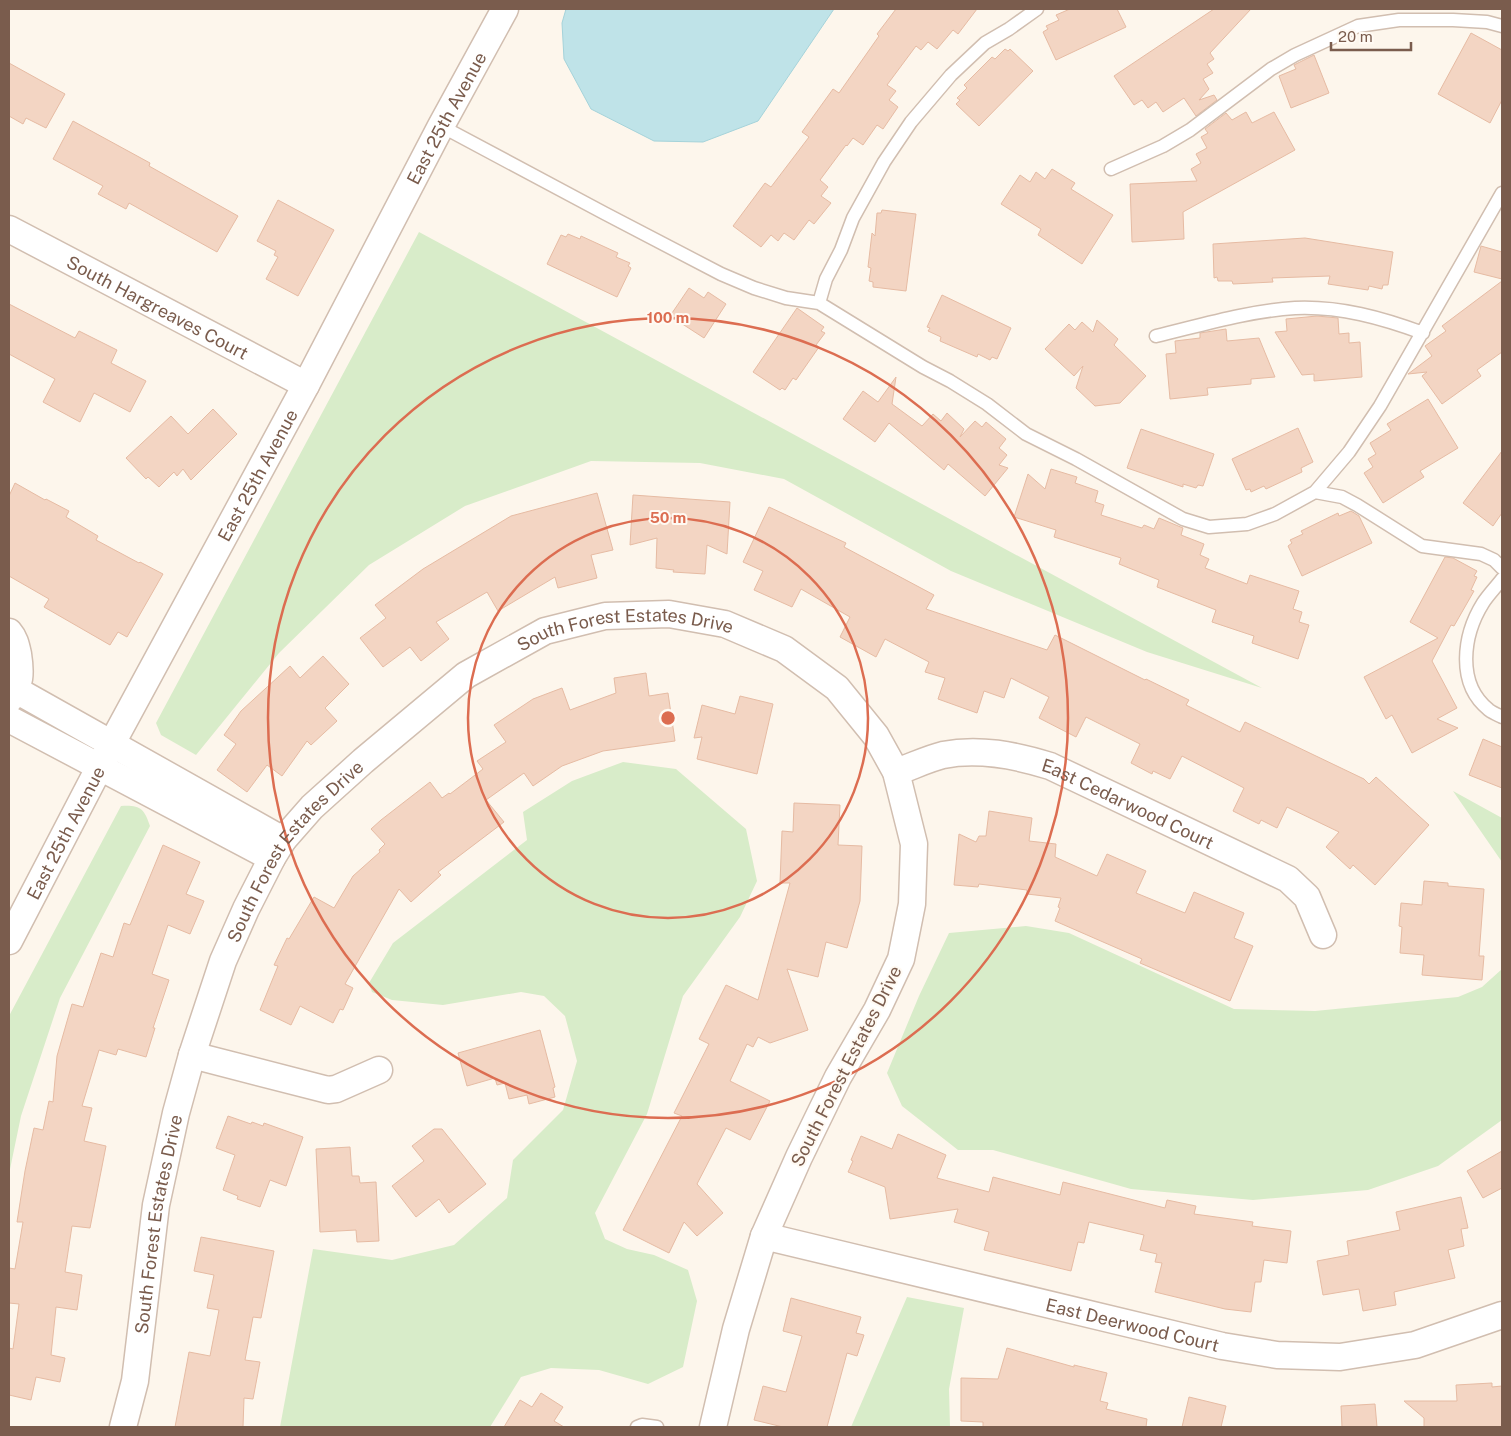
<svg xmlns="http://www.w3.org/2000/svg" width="1511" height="1436" viewBox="0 0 1511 1436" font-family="'Public Sans',sans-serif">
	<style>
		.green { fill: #d8ecc9 }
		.water { fill: #bfe3e8; stroke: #a5d3da }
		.building { fill: #f3d5c3; stroke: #e6bba3 }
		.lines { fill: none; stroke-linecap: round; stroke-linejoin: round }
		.lane-casing { stroke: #d1beb0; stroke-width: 15 }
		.street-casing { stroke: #d1beb0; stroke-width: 29 }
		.lane { stroke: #fff; stroke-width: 12 }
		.street { stroke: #fff; stroke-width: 26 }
		.ring { fill: none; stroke: #dc6d51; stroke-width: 2.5 }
		.labels { text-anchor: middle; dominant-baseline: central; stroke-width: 4; stroke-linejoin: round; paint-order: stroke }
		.street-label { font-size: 18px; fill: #7a5c4d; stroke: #fffaf3 }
		.centre { fill: #dc6d51; stroke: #fffaf3; stroke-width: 2.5 }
		.ring-label { font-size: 15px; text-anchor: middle; font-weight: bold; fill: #dc6d51; stroke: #fffaf3; stroke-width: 4; stroke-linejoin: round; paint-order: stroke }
	</style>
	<rect width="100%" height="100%" fill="#fdf6ec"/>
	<!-- green -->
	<path class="green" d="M419,232l104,56 739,400 -115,-36 -196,-81 -167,-92 -84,-16 -109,-2 -126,45 -96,59 -90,88 -83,102 -35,-20 -5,-12z
		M623,762l53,7 70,60 11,52 -17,36 -57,79 -36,118 -52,99 10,26 22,10 27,6 34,15 9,31 -14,66 -35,17 -49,-14 -48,-2 -30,9 -31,50h-210l33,-178 79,11 62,-15 53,-47 6,-38 50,-50 14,-49 -12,-45 -21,-20 -23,-4 -78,13 -51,-5 -20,-8 -3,-9 24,-40 134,-103 -4,-28 49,-31z
		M1453,791l49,27v44z
		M121,806c19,-1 23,2 29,20l-90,172 -39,118 -12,58v-158z
		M1026,926l43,7 165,76 81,2 143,-14 24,-10 20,-18v-8v159l-64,46 -70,24 -115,10 -122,-11 -138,-39h-35l-56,-44 -15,-33 32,-77 30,-63z
		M907,1297l57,11 -15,81 1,38h-99z"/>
	<!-- water -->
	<path class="water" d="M566,9h268l-76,112 -55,21 -49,-1 -63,-32 -27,-50 -2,-36z"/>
	<!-- building -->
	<path class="building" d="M896,9h81l-19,25 -5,-4 -16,19 -9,-7 -7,8 -5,-4 -29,39 9,6 -7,9 9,7 -15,22 -6,-4 -14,20 -10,-7 -6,8 -1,-1 -26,35 8,7 -7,9 10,7 -17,21 -5,-4 -15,20 -10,-7 -6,8 -7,-6 -10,12 -28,-21 32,-43 6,4 38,-50 -7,-5 31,-43 6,4 40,-57 -2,-2z
		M1070,9h47l9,18 -70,33 -13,-28 5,-3 -2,-3 13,-6 -3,-5z
		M1214,9h37l-41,44 4,6 -7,5 6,9 -10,6 6,10 -10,11 15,-5 3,5 -21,16 -12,-18 -21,14 -7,-10 -8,6 -6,-8 -8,5 -20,-29z
		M1471,33l31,17v50l-12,23 -52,-29z
		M1005,49l3,2 2,-2 23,22 -54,55 -23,-22 4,-4 -3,-2 10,-10 -3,-3 28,-28 3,2z
		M1314,55l15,38 -38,15 -12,-32 17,-7 -2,-4z
		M9,63l56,31 -19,34 -20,-10 -3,6 -14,-8z
		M1246,112l6,11 22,-11 21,38 -112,62 1,27 -52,3 -2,-58 67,-3 -6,-12 10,-6 -5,-9 11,-6 -6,-11 7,-4 -3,-4 21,-16 6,7z
		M73,121l77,42 -1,3 89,50 -21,36 -88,-49 -3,6 -28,-15 5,-8 -50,-27z
		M1052,169l23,14 -4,6 42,26 -31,49 -44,-29 3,-6 -40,-25 19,-29 10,7 6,-10 9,7z
		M278,200l56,30 -36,66 -32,-17 12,-22 -4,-2 2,-4 -19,-10z
		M882,210l34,4 -10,77 -33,-4v-5l-4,-1 2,-13 -3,-1 4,-34 3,3 2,-23h4z
		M568,234l12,5 1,-3 37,17 -2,4 14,6 -2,3 3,2 -14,29 -70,-33 14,-29 5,2z
		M1305,238l88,14 -5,33h-5l-1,4 -13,-3 -1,4 -40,-6 2,-8 -58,2 1,4 -40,2 -1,-3h-14l-1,-4 -3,1 -1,-34z
		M1481,246l21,6v27l-28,-7z
		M1502,281v71l-25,18 4,6 -39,28 -20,-28 5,-4 -19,2 24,-18 -7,-10 21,-15 -4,-5z
		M689,288l15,10 4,-6 18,12 -22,34 -34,-22z
		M942,295l69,33 -14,31 -5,-2 -2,3 -12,-6 -1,3 -37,-16 1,-4 -13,-6 2,-3 -3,-1z
		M9,304l66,34 4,-7 38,19 -6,13 35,18 -16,31 -36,-19 -14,29 -37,-20 12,-23 -46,-25z
		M797,308l27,19 -3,4 4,2 -9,12 3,2 -23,33 -3,-2 -8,12 -3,-2 -2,2 -27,-18z
		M1317,316l21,2 1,16 10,-1v10l11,-1 2,35 -48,4v-7l-12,1 -27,-43 12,-1 -1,-12z
		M1097,320l21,19 -4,6 32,31 -26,27 -25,3 -19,-18 7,-22 -9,10 -29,-27 24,-25 6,6 7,-8 11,10z
		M1226,329l1,12 32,-3 16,39 -24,2v5l-44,4 1,7 -38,4 -4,-45 10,-1 -1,-12 25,-3v-5z
		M896,377l-4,27 30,22 11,-12 8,7 6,-8 17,16 -4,8 15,-16 7,6 4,-5 20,17 -7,9 8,7 -8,10 9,3 -23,28 -37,-32 -4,6 -55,-47 -14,19 -32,-23 20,-28 15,11z
		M1428,399l30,49 -38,23 4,6 -41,26 -19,-30 9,-6 -5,-8 8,-5 -6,-11 21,-13 -4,-6z
		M213,409l24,25 -46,46 -8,-11 -6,7 -3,-4 -15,15 -11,-10 -2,2 -20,-21 45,-42 17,18z
		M1298,428l15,34 -12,6 1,4 -36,17 -2,-3 -13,6 -1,-3 -4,1 -14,-31z
		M1141,429l73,25 -11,32 -5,-1 -2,3 -13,-4v3l-56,-19z
		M1502,451v62l-9,13 -30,-23z
		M1051,469l26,8 -2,6 23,8 -3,11 9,3 -3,10 41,13 2,-3 10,4 5,-11 24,10 -2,7 23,9 -4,11 9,4 -4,9 42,16 3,-9 49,16 -6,18 9,3 -3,10 10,3 -11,34 -46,-16 2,-7 -42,-14 4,-12 -59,-23 2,-7 -40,-16 2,-6 -67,-21 2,-7 -42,-13 14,-43 17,15z
		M15,483l30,17 1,-1 23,12 -3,6 32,19 -2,4 43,23 1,-1 23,12 -36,63 -9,-5 -8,13 -66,-38 5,-8 -40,-23v-80z
		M597,493l16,57 -22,5 6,23 -39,10 -3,-11 -57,34 -11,-19 -51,30 13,17 -28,22 -11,-14 -27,20 -23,-29 26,-20 -11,-13 48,-36 88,-53z
		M633,495l97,7 -3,52 -20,-9 -2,29 -32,-2 1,-2 -18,-2 1,-30 -27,7z
		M769,507l77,36 -2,4 90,48 -8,14 121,41 8,-15 90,45 1,-1 43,21 -3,5 54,27 5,-10 119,57 5,5 7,-7 53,48 -54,60 -22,-20 -3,4 -24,-22 13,-15 -52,-25 -10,21 -16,-8 -2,4 -26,-13 11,-23 -62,-32 -12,23 -17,-8 -1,3 -21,-11 9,-19 -54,-27 -10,20 -37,-19 10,-21 -38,-19 -7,20 -20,-7 -7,22 -39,-14 7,-21 -20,-6 4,-10 -44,-23 -9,18 -36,-20 10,-20 -49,-28 -9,18 -38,-17 9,-19 -20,-9z
		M1351,511l8,5 13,27 -70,33 -14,-30 4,-3 -2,-3 13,-6 -2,-3 37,-18 1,3z
		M1445,557l8,1 24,13 -3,5 3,1 -6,13 3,1 -20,35 -3,-1 -19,36 25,47 -20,11 21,9 -46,25 -20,-38 -6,4 -22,-42 74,-39 -28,-16z
		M323,656l26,28 -24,24 12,13 -26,24 -4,-4 -25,35 -15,-11 -20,27 -30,-22 19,-26 -12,-9 17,-24 49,-45 10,12z
		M646,673l3,23 19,-3 7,48 -72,10 -41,15 -29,20 -9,-13 -38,27 18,22 -66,50 3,3 -30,27 -12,-13 -54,95 8,4 -10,22 -3,-1 -7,14 -33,-17 -9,19 -31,-15 18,-44 -4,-1 13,-27 2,1 25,-42 20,11 19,-32 27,-24 -1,-2 6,-6 -14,-15 10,-9 49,-38 12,16 7,-5 1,1 33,-25 -6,-8 29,-19 -12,-17 39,-26 29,-11 8,22 46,-17 -2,-15z
		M740,696l33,8 -16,70 -60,-15 5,-22 -8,1 8,-33 33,9z
		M1483,739l19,8v41l-33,-13z
		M794,803l46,2 -2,40 24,1 -2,55 -13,47 -21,-6 -8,35 -31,-8 21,61 -38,13 -12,-6 -5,10 -6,-3 -17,37 40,20 -20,39 -24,-12 -29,56 26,29 -26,23 -13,-14 -15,31 -46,-23 59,-114 -8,-3 35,-69 -10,-5 27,-54 32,15 32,-117h-10l2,-52 11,1z
		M989,811l43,7 -3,23 27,3 -1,13 42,19 10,-22 39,17 -10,22 49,20 9,-21 50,21 -10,25 19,8 -23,55 -90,-38 2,-4 -87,-38 5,-13 -2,-1 3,-9 -34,-4v-4l-48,-6 -1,3 -24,-2 5,-51 17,8 3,-6h7z
		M163,845l37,17 -14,32 18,7 -14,33 -22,-9 -16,49 17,6 -16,48h2l-9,29 -28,-8 -2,6 -17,-5 -17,56 10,2 -8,33 22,5 -16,82 -18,-2 -7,46 17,3 -5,35 -21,-3 -5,48 14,3 -5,24 -24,-5 -5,23 -22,-5v-47l4,1 6,-45 -10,-1v-35l6,1 8,-47h-6l8,-51 9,-43 9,2 6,-29 4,1 4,-46 15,-52 11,3 18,-54 12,4 11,-34 6,2z
		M1424,881l24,2v3l36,3 -5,67h5l-2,24 -60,-5 2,-20 -24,-2 2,-26 -3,-1 2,-23 21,2z
		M540,1030l15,57 -2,1 2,9 -26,7 -2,-9 -18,4 -4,-16 -8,2 -2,-7 -28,8 -9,-33z
		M228,1116l23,8 1,-2 11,4 1,-3 39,14 -17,49 -16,-6 -10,27 -23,-8 1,-3 -15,-6 12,-35 -19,-7z
		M434,1129h8l44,55 -37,29 -10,-14 -23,18 -24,-31 32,-25 -12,-15z
		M898,1134l48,21 -9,23 52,14 4,-15 67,18 3,-13 102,26 2,-8 29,6 -2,8 59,8 -1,4 39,5 -4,32 -23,-3 -3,22h-6l-4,30 -26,-3 -70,-17 7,-29 -7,-1 2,-8 -17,-4 4,-15 -55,-13 -5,21 -6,-1 -7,29 -87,-21 5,-18 -35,-10 4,-13 -68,10 -5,-32 -37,-15 5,-11 -2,-1 10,-24 31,13z
		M350,1147l2,29h7l1,7 16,-1 3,59 -22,1 -1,-12 -36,2 -4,-83z
		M1502,1151v37l-19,10 -16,-27z
		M1461,1197l7,31 -7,1 3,17 -16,4 7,28 -61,14 2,13 -33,6 -4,-22 -36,6 -6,-34 32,-6 -2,-14 53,-11 -4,-18z
		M201,1237l73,14 -13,67 -8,-1 -8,43 15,2 -7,37 -9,-1 -1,29h-68l14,-75 21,4 9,-46 -12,-2 7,-33 -20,-4z
		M791,1298l70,19 -5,16 8,2 -7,21 -10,-3 -20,74h-44l-29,-7 9,-34 23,6 16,-56 -19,-5z
		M1007,1348l67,19v-2l33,8 -7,28 8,2 -2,6 41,10 -1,8h-163v-5l-22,-1v-43l37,1z
		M1492,1383v4l10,-1v41h-78v-9l-20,-17h53l-1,-16z
		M541,1393l22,14 -9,14 10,6h-60l16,-27 12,7z
		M1189,1397l37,9 -5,21h-39z
		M1375,1404l2,23h-35l-1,-21z"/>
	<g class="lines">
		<!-- lane casing -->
		<g class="lane-casing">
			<path id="lane" d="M441,126l163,87 117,61 33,14 32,10 33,5 104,64 27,14 37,23 39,30 50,25 107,60 26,8 38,-3 28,-10 40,-22 34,-40 31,-46 122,-213
				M1111,169l52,-23 27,-16 81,-61 24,-14 63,-29 41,-6h54l34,2 15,4
				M819,303l7,-24 15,-29 12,-32 31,-56 27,-40 40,-47 34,-32 24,-14 28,-20
				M1156,336c46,-11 92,-25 139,-28 45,-2 87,10 128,25
				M1315,492l27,5 15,8 65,41 59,8 13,6 8,8
				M1502,579c-6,8 -14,16 -19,24 -20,32 -27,81 6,107 4,3 9,5 13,7
				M637,1427l5,-2 15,2"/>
		</g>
		<!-- street casing -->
		<g class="street-casing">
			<g id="street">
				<path id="s1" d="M9,229l297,156"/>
				<path d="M9,632c6,7 7,13 9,22 3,19 3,30 -9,46"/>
				<path d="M16,690l267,150"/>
				<path d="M9,719l263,139"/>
				<path id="s2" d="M896,772c15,-5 31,-13 47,-17 36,-7 72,0 107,11l238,113 19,18 16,38"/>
				<path id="s3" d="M9,941l102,-196 195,-360 135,-259 64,-117"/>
				<path d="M192,1055l136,35 8,-1 43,-19"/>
				<path id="s4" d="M764,1236l458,110 55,9 63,2 75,-12 87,-30"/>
				<path id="s5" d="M123,1427l12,-46 21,-176 20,-92 16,-58 31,-94 23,-52 26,-51 11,-18 29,-33 51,-46 103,-86 79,-44 60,-15 64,-2 56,10 59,25 53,39 39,48 20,36 18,72 -2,60 -11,55 -24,51 -39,67 -39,80 -35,79 -28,93 -23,98"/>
			</g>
		</g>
		<!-- lane -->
		<use href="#lane" class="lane"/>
		<!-- street -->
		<use href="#street" class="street"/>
	</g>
	<!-- distance rings -->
	<g class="ring">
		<circle cx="668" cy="718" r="200"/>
		<circle cx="668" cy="718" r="400"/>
	</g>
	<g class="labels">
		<!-- street labels -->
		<g class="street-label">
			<text stroke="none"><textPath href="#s3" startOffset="932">East 25th Avenue</textPath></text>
			<text stroke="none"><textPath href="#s1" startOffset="168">South Hargreaves Court</textPath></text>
			<text stroke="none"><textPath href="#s3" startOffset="528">East 25th Avenue</textPath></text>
			<text stroke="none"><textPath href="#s5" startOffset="1031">South Forest Estates Drive</textPath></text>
			<text stroke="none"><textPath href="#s2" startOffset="245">East Cedarwood Court</textPath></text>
			<text stroke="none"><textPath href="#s3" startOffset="122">East 25th Avenue</textPath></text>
			<text stroke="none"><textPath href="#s5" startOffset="611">South Forest Estates Drive</textPath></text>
			<text transform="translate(846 1066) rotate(-63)">South Forest Estates Drive</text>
			<text stroke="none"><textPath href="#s5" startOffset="206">South Forest Estates Drive</textPath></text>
			<text stroke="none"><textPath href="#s4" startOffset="379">East Deerwood Court</textPath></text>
		</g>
	</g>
	<circle cx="668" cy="718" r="8" class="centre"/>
	<g class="ring-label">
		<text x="668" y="323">100 m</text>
		<text x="668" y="523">50 m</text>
	</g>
	<!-- border -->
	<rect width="1511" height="1436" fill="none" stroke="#7a5c4d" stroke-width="20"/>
	<!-- scale -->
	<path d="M1331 42v8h80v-8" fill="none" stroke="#7a5c4d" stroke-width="2.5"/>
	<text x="1338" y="42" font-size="15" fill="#7a5c4d" stroke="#fffaf3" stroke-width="4" paint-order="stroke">20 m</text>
</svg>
